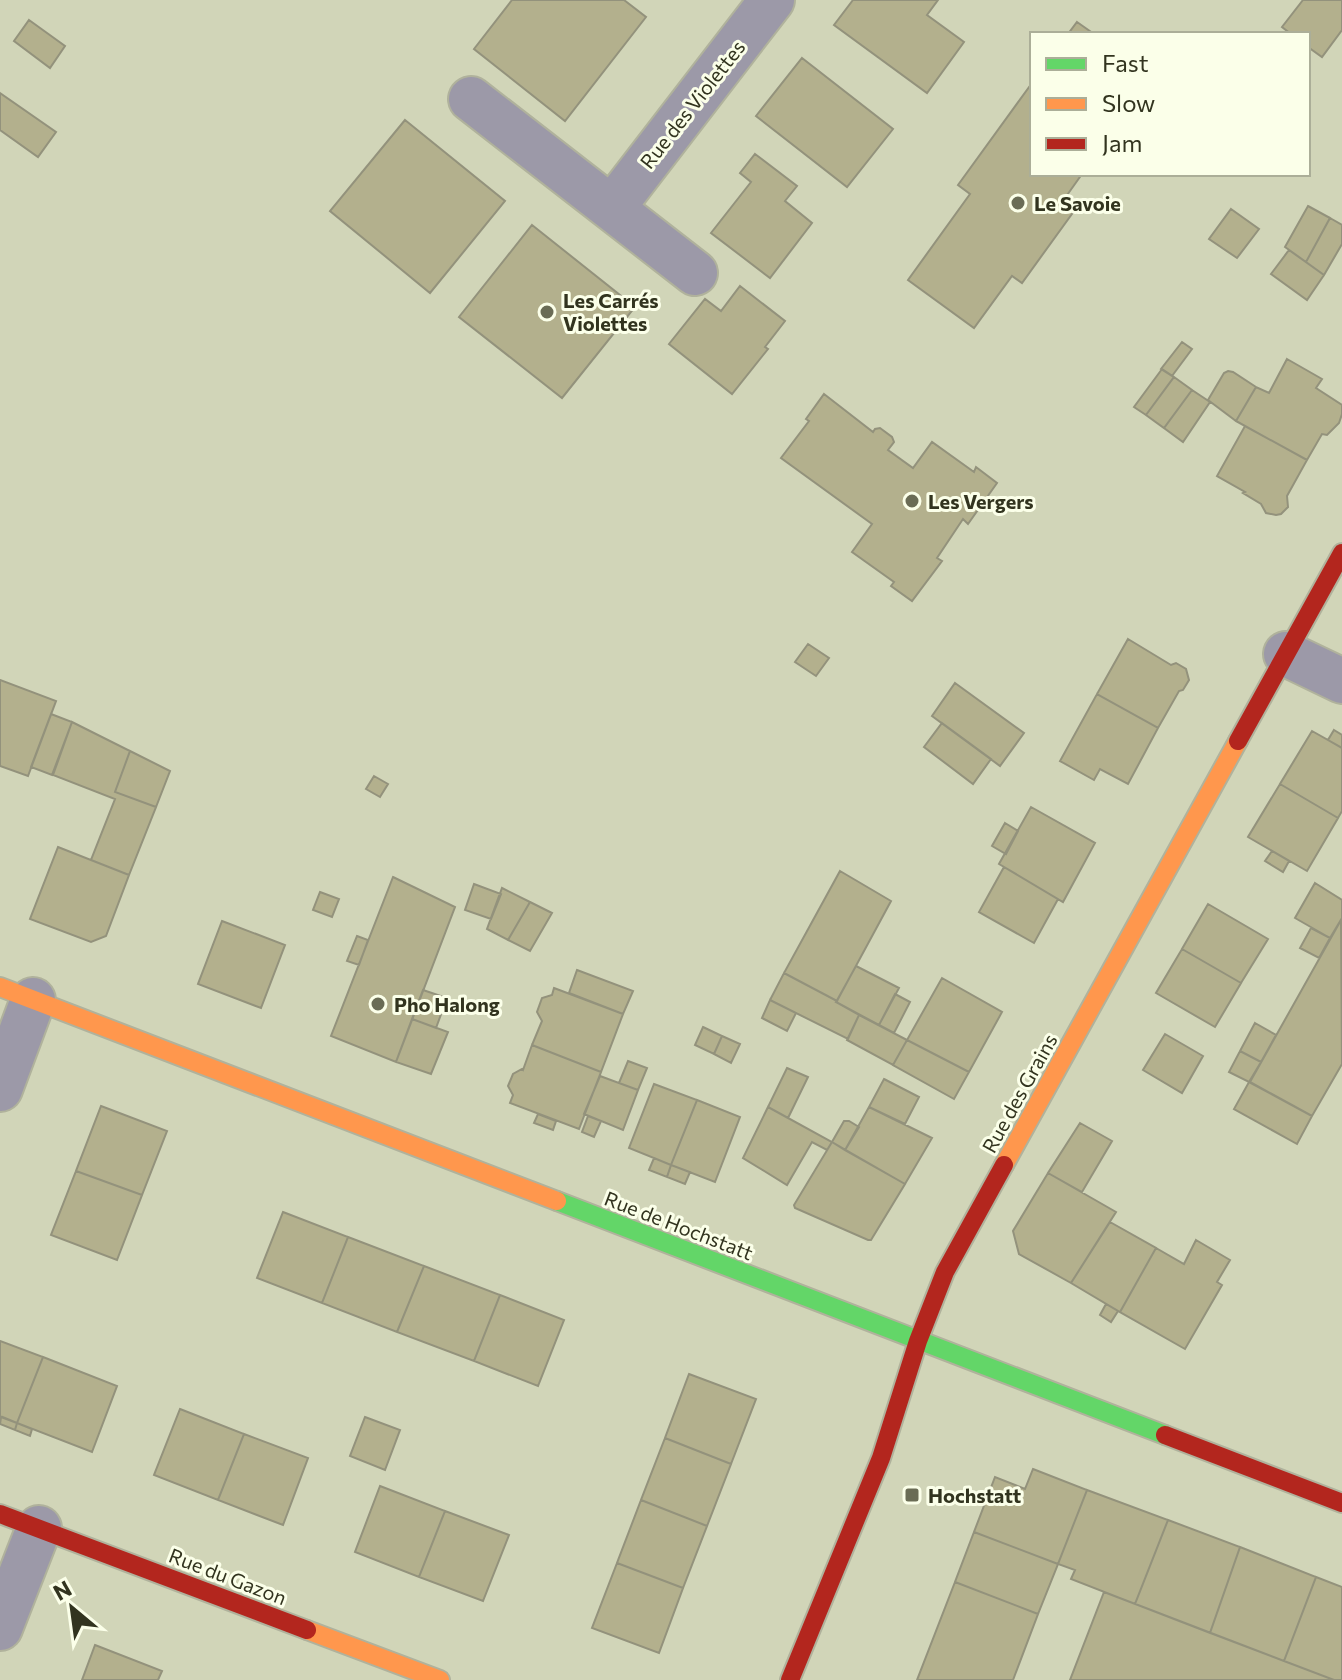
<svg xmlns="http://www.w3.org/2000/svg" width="1342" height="1680" viewBox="0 0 1342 1680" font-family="Commissioner,sans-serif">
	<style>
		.building { fill: #b3b08d; stroke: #93927c; stroke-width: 2 }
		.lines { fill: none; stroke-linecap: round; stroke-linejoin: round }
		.street-casing { stroke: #b0b29c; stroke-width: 48 }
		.fast-casing { stroke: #b0b29c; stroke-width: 22 }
		.slow-casing { stroke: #b0b29c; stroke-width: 22 }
		.jam-casing { stroke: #b0b29c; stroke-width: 22 }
		.street { stroke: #9c99a8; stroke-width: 44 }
		.fast { stroke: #63d668; stroke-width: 18 }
		.slow { stroke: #ff974d; stroke-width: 18 }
		.jam { stroke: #b3261e; stroke-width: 18 }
		.poi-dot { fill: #6a6c55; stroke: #fbffe9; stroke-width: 3 }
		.labels { text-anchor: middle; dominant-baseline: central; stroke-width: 6; stroke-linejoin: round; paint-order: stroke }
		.street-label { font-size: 20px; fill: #32341f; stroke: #fbffe9 }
		.poi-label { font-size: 20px; font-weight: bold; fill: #32341f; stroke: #fbffe9; text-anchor: start }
	</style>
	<rect width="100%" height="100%" fill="#d1d5b8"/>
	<!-- building -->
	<path class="building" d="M512,0h112l22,17 -81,104 -91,-72z
		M853,0h85l-11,15 37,27 -37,51 -93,-68z
		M1303,0h39v30l-20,27 -14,-10v-13h-17l-9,-7z
		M29,20l36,26 -15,22 -36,-27z
		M1077,22l17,12h-26z
		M802,58l91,71 -46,58 -91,-71z
		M1032,83v91h50l-17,24 12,9 -55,76 -10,-7 -38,52 -66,-48 62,-86 -12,-9z
		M0,93l56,39 -18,25 -38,-27z
		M405,120l100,81 -75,92 -100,-82z
		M755,154l42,32 -12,15 27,22 -42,55 -59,-45 40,-51 -11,-9z
		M1308,206l22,12 -24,44 -21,-15z
		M1231,209l28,20 -22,29 -28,-19z
		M1330,218l12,7v19l-18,31 -18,-13z
		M532,225l103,82 -73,91 -103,-81z
		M1289,250l35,25 -17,25 -36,-26z
		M740,286l45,35 -20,26 3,2 -36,45 -63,-50 36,-45 16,12z
		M1182,342l10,7 -20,27 -11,-7z
		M1287,359l35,20 -6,9 26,17v9l-3,9 -12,12 -5,-1 -15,26 -71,-39 20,-34 13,6z
		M1162,369l12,8 -28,38 -12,-8z
		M1228,371l5,1 23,15 -20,34 -28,-21 16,-27z
		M1174,377l18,13 -28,38 -18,-13z
		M1192,390l18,12 -27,40 -19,-14z
		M824,394l49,38 2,-3 5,-1 12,9 2,5 -6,8 25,18 19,-26 42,30 2,-5 21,16 -29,41 -5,-5 -26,39 5,3 -30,40 -21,-15 3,-4 -42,-30 20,-28 -91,-66 28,-37 -3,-2z
		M1245,426l62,34 -20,36 1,11 -7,7 -5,1 -10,-2 -5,-9 -18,-11 2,-1 -28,-16z
		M1128,639l43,26 5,-2 10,6 3,11 -6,10 -4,1 -21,37 -61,-34z
		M808,644l21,14 -13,18 -21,-14z
		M0,680l56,21 -28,75 -28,-10z
		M955,683l69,50 -24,33 -68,-50z
		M1097,694l61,34 -30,56 -28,-15 -6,11 -34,-19z
		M51,714l21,8 -20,53 -21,-8z
		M72,722l58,29 -15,41 41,15 -27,68 -38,-15 24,-61 -62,-24z
		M942,723l49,36 -18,25 -49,-37z
		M1334,730l8,5v13l-14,-8z
		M1312,731l30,17v63l-4,7 -58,-34z
		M130,751l40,20 -14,36 -41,-15z
		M374,776l14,8 -8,13 -14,-8z
		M1280,784l58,34 -31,53 -59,-34z
		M1031,807l64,36 -32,59 -64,-38z
		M1005,823l13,8 -12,23 -14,-8z
		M58,847l71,28 -23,61 -15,6 -61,-23z
		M1272,851l17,10 -6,11 -18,-11z
		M1004,867l54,32 -24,44 -55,-31z
		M840,871l51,30 -54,100 -53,-28z
		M393,877l62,30 -59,155 -65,-26z
		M1315,883l27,17v18l-12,20 -35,-20z
		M474,884l27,10 -10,25 -26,-9z
		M502,888l28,14 -22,38 -21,-11z
		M320,892l19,7 -7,18 -19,-7z
		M530,902l22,11 -22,38 -22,-11z
		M1208,904l60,35 -27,44 -59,-34z
		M1341,920l1,144 -30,52 -62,-34z
		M222,921l63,24 -24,63 -63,-24z
		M1311,928l19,10 -11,20 -19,-10z
		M357,936l11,4 -9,25 -12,-4z
		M1182,949l59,34 -26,44 -59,-34z
		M856,966l43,22 -20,37 -43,-23z
		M577,970l56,21 -10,23 -54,-21z
		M784,973l53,28 -1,1 23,13 -11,24 -78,-39z
		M942,978l60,34 -33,60 -62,-32z
		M554,988l69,26 -22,58 -69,-27 10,-24 -5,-9 5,-14 10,-3z
		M423,990l24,8 -11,30 -24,-9z
		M895,994l15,8 -16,31 -15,-8z
		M770,1000l26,13 -9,18 -25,-13z
		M859,1015l48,25 -14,25 -46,-25z
		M412,1019l36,13 -17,42 -35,-12z
		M1255,1023l21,12 -15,27 -21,-11z
		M703,1027l19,9 -8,18 -19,-9z
		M1165,1034l38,22 -21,37 -39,-23z
		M722,1036l18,8 -9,19 -17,-9z
		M907,1040l62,32 -15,27 -61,-34z
		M532,1045l69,27 -22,57 -69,-26 3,-8 -5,-9 5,-12 9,-5 1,1z
		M1240,1051l21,11 -12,20 -20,-10z
		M628,1061l19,7 -9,22 -19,-7z
		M787,1068l21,9 -20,41 -20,-11z
		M600,1076l38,14 -15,40 -39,-16z
		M884,1079l35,18 -14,27 -36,-17z
		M1249,1082l63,34 -15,28 -63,-35z
		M654,1084l43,16 -26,65 -42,-17z
		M697,1100l43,17 -25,65 -44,-17z
		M101,1106l66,25 -25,64 -66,-24z
		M768,1107l64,35 -5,8 -15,-8 -25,43 -44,-27z
		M869,1107l63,31 -27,46 -60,-34z
		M538,1114l18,7 -3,9 -19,-7z
		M588,1116l13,5 -7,16 -12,-5z
		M844,1121h5l10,6 -14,23 -13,-8z
		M1080,1123l32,18 -30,51 -34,-19z
		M832,1142l73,42 -34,56h-3l-73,-32 -1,-3z
		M654,1158l17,7 -4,12 -18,-7z
		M671,1165l19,7 -5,12 -18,-7z
		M76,1171l66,24 -25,65 -66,-25z
		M1048,1173l68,39 -45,71 -52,-29 -6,-23z
		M283,1212l65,25 -26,66 -65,-25z
		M1110,1222l46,26 -36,64 -49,-29z
		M348,1237l76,29 -27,66 -75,-29z
		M1196,1240l34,20 -13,22 5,3 -37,64 -65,-37 36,-64 28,16z
		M424,1266l76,29 -26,66 -77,-29z
		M500,1295l64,25 -26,66 -64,-25z
		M1106,1304l12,7 -7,11 -11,-7z
		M0,1341l43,16 -26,66 -17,-7z
		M43,1357l74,29 -25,66 -75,-29z
		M689,1374l67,25 -25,65 -66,-26z
		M180,1409l64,25 -26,66 -64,-25z
		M1,1417l16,6 -2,7 -15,-6z
		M365,1417l35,13 -15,40 -35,-14z
		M17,1423l15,6 -2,7 -15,-6z
		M244,1434l64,24 -25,67 -65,-25z
		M665,1438l66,26 -24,62 -66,-26z
		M1033,1469l54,21 -29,74 -84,-32 21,-55 30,12z
		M380,1486l65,25 -26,66 -64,-25z
		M1087,1490l81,30 -33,84 -64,-25 4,-9 -17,-6z
		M641,1500l66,26 -24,62 -66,-25z
		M445,1511l64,24 -26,66 -64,-24z
		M1168,1520l72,27 -30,86 -75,-29z
		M974,1532l84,32 -20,50 -83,-32z
		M1240,1547l76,30 -32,84 -74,-28z
		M617,1563l66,25 -24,65 -67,-25z
		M1316,1577l26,10v93h-8l-50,-19z
		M955,1582l83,32 -25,66h-96z
		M1104,1592l180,69 50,19h-264z
		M95,1645l67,26 -4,9h-76z"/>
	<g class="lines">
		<!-- street casing -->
		<g class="street-casing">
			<path id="street" d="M471,99l224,174
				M612,208l160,-208
				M1286,654l56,27
				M0,1089l33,-89
				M0,1628l39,-100"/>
		</g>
		<!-- fast casing -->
		<g class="fast-casing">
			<path id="fast" d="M557,1201l608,234"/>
		</g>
		<!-- slow casing -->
		<g class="slow-casing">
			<path id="slow" d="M0,987l557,214
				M1004,1165l234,-424
				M307,1630l133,50"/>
		</g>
		<!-- jam casing -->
		<g class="jam-casing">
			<path id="jam" d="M1238,741l104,-188
				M1165,1435l177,68
				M0,1514l307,116
				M790,1680l91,-222 37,-117 27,-69 59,-107"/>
		</g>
		<!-- street -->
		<use href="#street" class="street"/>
		<!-- fast -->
		<use href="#fast" class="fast"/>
		<!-- slow -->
		<use href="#slow" class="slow"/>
		<!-- jam -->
		<use href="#jam" class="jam"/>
	</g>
	<!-- markers -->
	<g class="poi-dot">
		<circle cx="1018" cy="203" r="8"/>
		<circle cx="547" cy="312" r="8"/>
		<circle cx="912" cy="501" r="8"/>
		<circle cx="378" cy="1004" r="8"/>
		<rect x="904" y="1487" width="16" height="16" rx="4"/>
	</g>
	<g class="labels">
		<!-- street labels -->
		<g class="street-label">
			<text transform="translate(692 104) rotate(-52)">Rue des Violettes</text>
			<text transform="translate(1019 1093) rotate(-61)">Rue des Grains</text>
			<text transform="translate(679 1225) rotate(21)">Rue de Hochstatt</text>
			<text transform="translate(228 1576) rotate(21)">Rue du Gazon</text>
		</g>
		<!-- poi labels -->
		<g class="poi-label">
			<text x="1034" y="203">Le Savoie</text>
			<text x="563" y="300">Les Carrés<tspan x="563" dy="23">Violettes</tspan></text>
			<text x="928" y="501">Les Vergers</text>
			<text x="394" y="1004">Pho Halong</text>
			<text x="928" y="1495">Hochstatt</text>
		</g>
	</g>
	<!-- legend -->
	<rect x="1030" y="32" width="280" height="144" fill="#fbffe9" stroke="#abae98" stroke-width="2"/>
	<rect x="1046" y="58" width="40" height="12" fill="#63d668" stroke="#abae98" stroke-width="2"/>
	<text x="1102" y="72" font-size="24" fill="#32341f">Fast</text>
	<rect x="1046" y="98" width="40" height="12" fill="#ff974d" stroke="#abae98" stroke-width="2"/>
	<text x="1102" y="112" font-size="24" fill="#32341f">Slow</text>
	<rect x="1046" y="138" width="40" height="12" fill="#b3261e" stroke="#abae98" stroke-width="2"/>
	<text x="1102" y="152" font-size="24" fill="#32341f">Jam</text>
	<!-- north arrow -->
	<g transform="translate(72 1608) rotate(331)" stroke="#fbffe9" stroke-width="6" paint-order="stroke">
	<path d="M0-6L14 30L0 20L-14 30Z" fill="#32341f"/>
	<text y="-12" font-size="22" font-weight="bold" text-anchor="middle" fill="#32341f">N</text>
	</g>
</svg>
